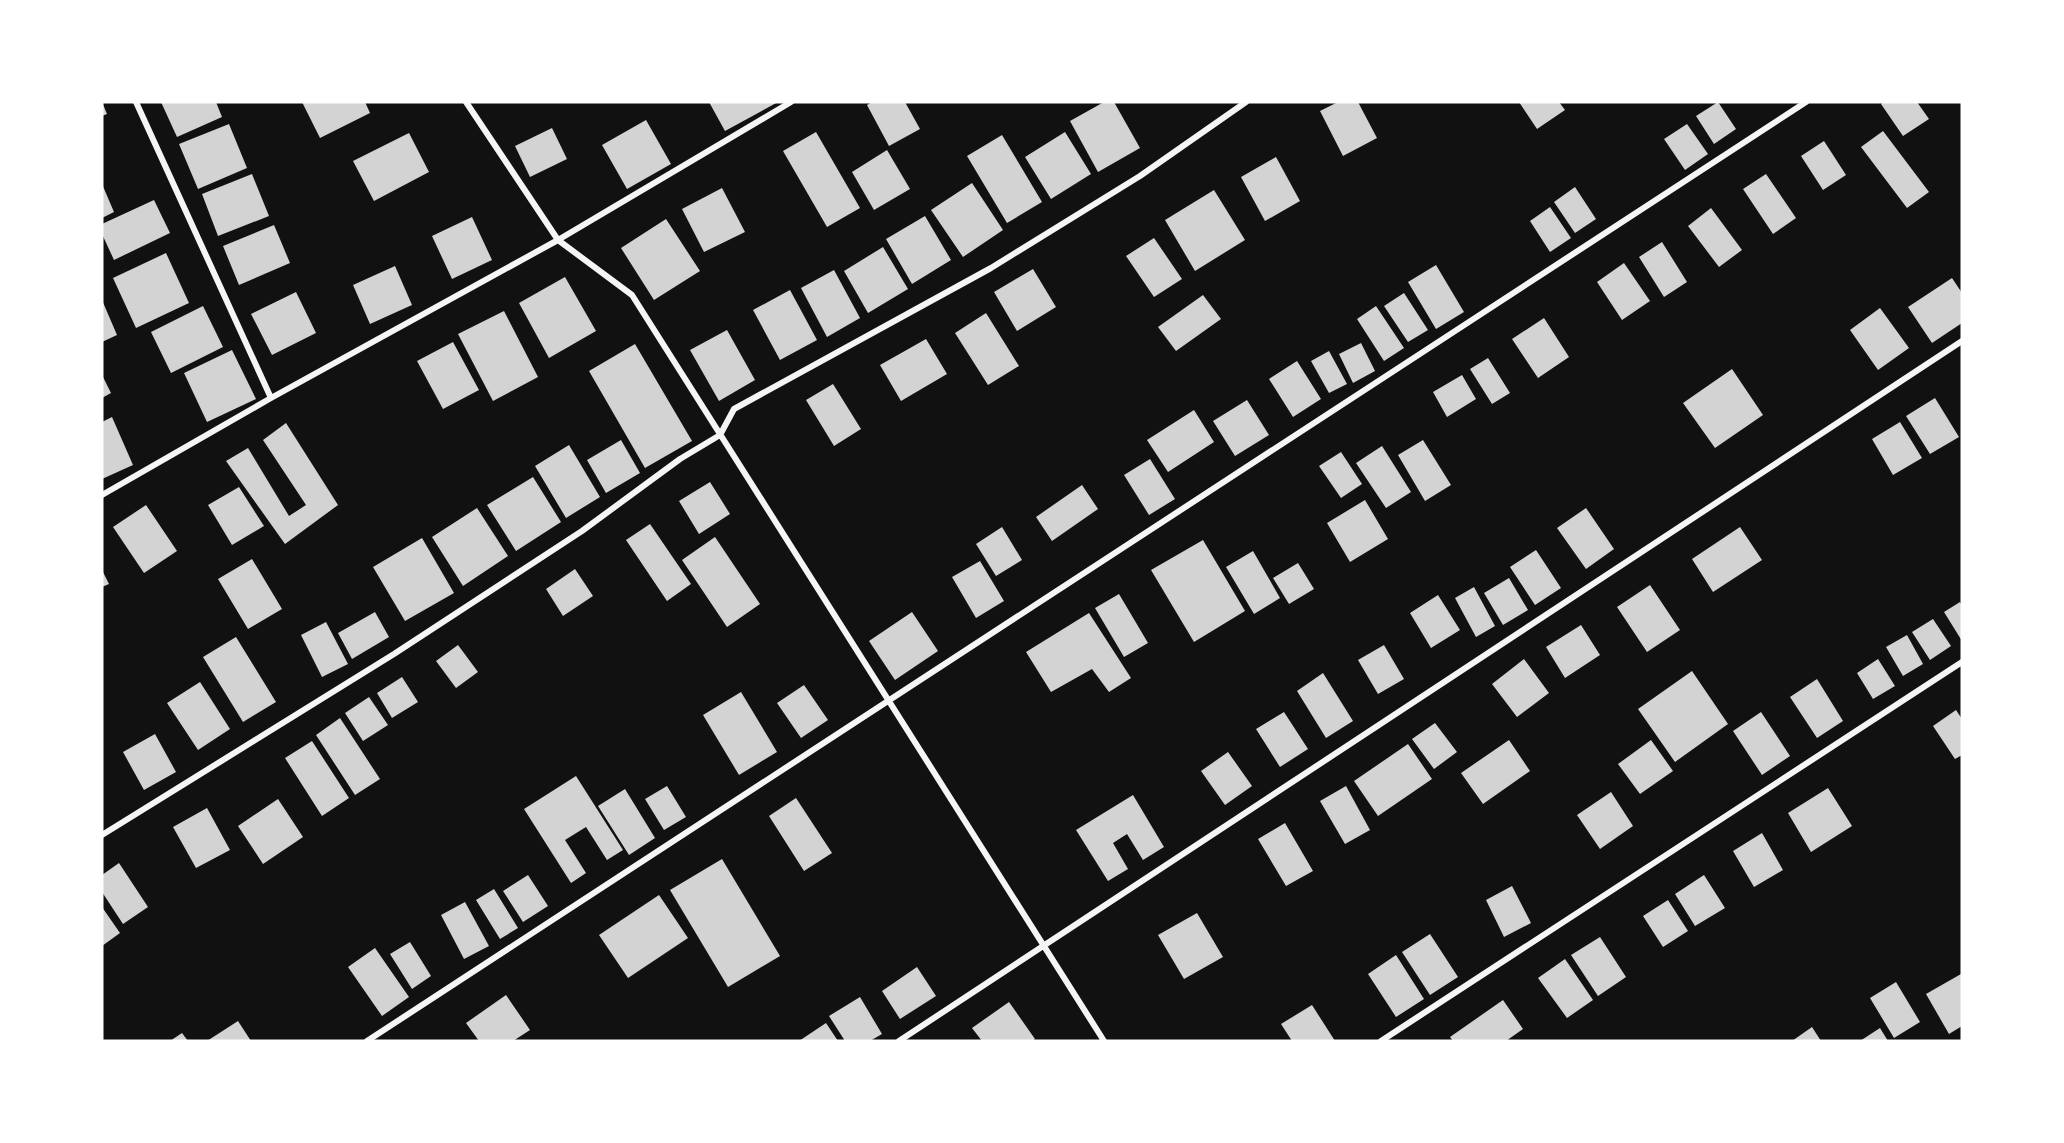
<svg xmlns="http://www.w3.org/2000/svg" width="2064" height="1143" viewBox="0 0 2064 1143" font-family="Rubik,sans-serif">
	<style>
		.building { fill: #d3d3d3 }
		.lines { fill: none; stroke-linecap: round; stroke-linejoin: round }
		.minor { stroke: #f5f5f5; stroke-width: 6 }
	</style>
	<rect width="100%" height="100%" fill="#111"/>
	<!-- building -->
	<path class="building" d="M102,102l5,12 -5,2z
		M161,102h55l6,15 -45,20z
		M302,102h63l5,11 -50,25z
		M709,102h69l-53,29z
		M872,102h33l15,27 -31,17 -22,-41z
		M1104,102h10l26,46 -42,24 -28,-51z
		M1338,102h20l19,36 -34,18 -23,-45z
		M1519,102h40l6,8 -28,19z
		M1718,102l18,27 -22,15 -18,-28z
		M1883,102h34l12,17 -26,17 -22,-32z
		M646,120l25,44 -44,25 -25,-44z
		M229,124l18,44 -49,21 -19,-45z
		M1687,124l21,30 -23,16 -21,-31z
		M552,128l15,31 -37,18 -15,-31z
		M1883,131l46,61 -22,16 -46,-61z
		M816,132l44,76 -33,19 -44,-76z
		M1065,132l26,42 -40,25 -26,-42z
		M409,133l20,39 -55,29 -21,-40z
		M1002,135l40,67 -35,21 -40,-67z
		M1824,141l22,34 -23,15 -22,-34z
		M887,150l23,39 -36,21 -22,-38z
		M1276,157l24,44 -35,20 -24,-44z
		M252,174l17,42 -51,20 -16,-42z
		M1766,174l30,44 -23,16 -30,-45z
		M972,183l31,47 -40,27 -32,-47z
		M102,184l12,28 -12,6z
		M1575,187l21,32 -21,14 -21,-31z
		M722,188l23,44 -41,20 -22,-43z
		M1214,190l31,50 -50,31 -30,-51z
		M154,200l16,33 -56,27 -12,-26v-10z
		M1550,207l21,31 -21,14 -20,-31z
		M1711,208l31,42 -23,17 -31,-41z
		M925,216l26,44 -39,24 -26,-45z
		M472,217l20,43 -40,19 -20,-43z
		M666,219l34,52 -46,29 -33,-52z
		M274,225l16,38 -51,22 -16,-39z
		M1154,238l28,41 -28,18 -28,-41z
		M1662,242l25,40 -23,15 -25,-40z
		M883,247l25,42 -40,24 -24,-42z
		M166,253l23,50 -53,25 -23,-50z
		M1624,263l26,38 -28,19 -25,-38z
		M1436,265l28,47 -28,17 -28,-47z
		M395,266l17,39 -42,19 -17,-39z
		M1033,269l23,38 -39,24 -23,-39z
		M834,270l26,48 -33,19 -26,-49z
		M565,277l31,54 -47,27 -30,-55z
		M1952,278l10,15v30l-30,20 -24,-36z
		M790,290l27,50 -37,20 -27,-50z
		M296,292l20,41 -44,22 -21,-41z
		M1404,293l24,37 -20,12 -24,-36z
		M1203,295l18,24 -45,32 -18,-24z
		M102,300l15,35 -15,7z
		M203,306l20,41 -52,26 -20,-41z
		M1376,306l28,42 -20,13 -27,-42z
		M1880,308l29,40 -31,22 -28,-40z
		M504,311l34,66 -45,24 -35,-67z
		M986,313l33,53 -31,19 -33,-52z
		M1544,318l25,39 -31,21 -26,-39z
		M727,330l28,50 -36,21 -29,-51z
		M926,339l21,35 -46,27 -21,-36z
		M453,342l26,48 -36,19 -26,-48z
		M1361,343l14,28 -22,12 -14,-29z
		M635,344l57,97 -47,27 -56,-97z
		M232,350l24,49 -49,23 -23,-49z
		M1329,351l18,33 -18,9 -18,-32z
		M1488,358l22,35 -18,11 -22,-35z
		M1297,361l24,38 -28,18 -24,-38z
		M1732,369l31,46 -48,33 -32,-45z
		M102,375l9,18 -9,5z
		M1462,375l14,24 -29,18 -14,-25z
		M833,384l28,45 -27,17 -28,-46z
		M1935,398l24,39 -29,17 -24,-38z
		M1247,400l22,35 -34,21 -22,-35z
		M1194,410l20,32 -46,30 -21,-32z
		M112,417l21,48 -31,14v-57z
		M1900,422l22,36 -29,17 -21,-36z
		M286,423l52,82 -53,39 -59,-83 22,-13 41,68 17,-11 -43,-65z
		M621,440l19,33 -34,20 -19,-33z
		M1423,440l28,45 -26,16 -27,-46z
		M569,445l31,52 -34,21 -31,-52z
		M1382,446l29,46 -25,16 -30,-45z
		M1341,452l21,32 -21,14 -22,-32z
		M1150,459l25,40 -26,16 -25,-40z
		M533,477l28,45 -45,29 -29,-46z
		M710,482l20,32 -31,20 -20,-33z
		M1082,485l16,24 -46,32 -16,-24z
		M239,487l25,39 -32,19 -24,-40z
		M1365,500l23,39 -38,23 -23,-39z
		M146,505l31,46 -33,22 -31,-46z
		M477,508l31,48 -45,30 -31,-49z
		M1586,508l28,41 -28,20 -29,-41z
		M650,524l41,60 -24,17 -41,-61z
		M1002,527l20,33 -26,16 -20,-32z
		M1740,527l22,33 -49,32 -21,-33z
		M715,537l45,67 -33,23 -45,-67z
		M422,538l32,55 -49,28 -32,-54z
		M1203,540l42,71 -51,31 -43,-72z
		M1536,550l25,38 -26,17 -25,-38z
		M1253,551l27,47 -26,16 -28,-47z
		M252,559l30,50 -34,20 -30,-50z
		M980,561l24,40 -28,17 -24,-41z
		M1298,563l16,26 -25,15 -16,-26z
		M575,569l18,27 -30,20 -17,-27z
		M102,570l7,14 -7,3z
		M1509,578l19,32 -25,15 -19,-32z
		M1650,585l30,45 -33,22 -30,-45z
		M1474,587l21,39 -19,11 -21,-39z
		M1119,594l29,49 -24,14 -29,-49z
		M1438,595l22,35 -29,18 -21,-35z
		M1960,602l2,4v35l-18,-29z
		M375,612l14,25 -37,22 -14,-26z
		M912,612l26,39 -43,29 -26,-39z
		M1089,613l42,65 -22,14 -17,-23 -41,23 -25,-40z
		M1933,619l18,27 -21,14 -18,-28z
		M326,622l22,42 -26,13 -21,-42z
		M1581,625l19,30 -35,23 -19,-31z
		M1907,635l16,29 -20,12 -17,-29z
		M236,637l40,65 -33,20 -40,-65z
		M458,645l20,27 -22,16 -20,-27z
		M1384,645l20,34 -26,15 -20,-34z
		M1524,659l25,34 -32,24 -25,-33z
		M1878,659l17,27 -22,13 -16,-26z
		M1692,671l36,53 -53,38 -37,-53z
		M1323,673l30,48 -27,17 -29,-47z
		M402,677l16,25 -26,16 -15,-25z
		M1817,679l26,42 -26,17 -27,-41z
		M200,682l30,47 -32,21 -31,-47z
		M804,685l24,35 -27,18 -24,-35z
		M741,692l36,60 -38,23 -36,-60z
		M369,697l19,28 -25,16 -18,-28z
		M1956,710l6,9v36l-7,4 -22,-33z
		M1284,712l24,37 -28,18 -24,-38z
		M1761,712l29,44 -28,19 -29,-44z
		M340,718l40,61 -25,16 -39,-60z
		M1435,723l22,29 -23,17 -22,-30z
		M155,734l21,38 -32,18 -21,-38z
		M1509,740l21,31 -47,33 -22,-31z
		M1651,740l22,31 -33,23 -22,-30z
		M312,741l37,57 -27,18 -37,-58z
		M1408,744l24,35 -54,37 -24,-35z
		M1228,752l24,34 -27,19 -24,-34z
		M576,776l47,74 -16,10 -21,-33 -21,13 21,33 -15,10 -47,-74z
		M667,786l19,31 -22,13 -19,-31z
		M1346,786l24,44 -25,14 -25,-43z
		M1828,788l24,38 -41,26 -23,-39z
		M625,789l30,49 -26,17 -31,-49z
		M1611,792l22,34 -33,23 -23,-34z
		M1133,795l31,52 -21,13 -16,-26 -14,9 15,26 -20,12 -32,-51z
		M796,798l36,55 -28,18 -35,-55z
		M278,799l25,38 -40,27 -25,-38z
		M207,808l23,42 -34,18 -23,-41z
		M1285,823l28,48 -27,15 -28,-47z
		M1762,833l21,37 -29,17 -21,-36z
		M722,859l58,97 -52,31 -58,-97z
		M119,863l29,44 -25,17 -21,-32v-17z
		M528,875l20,31 -25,16 -20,-31z
		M1704,875l21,33 -30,18 -20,-32z
		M1512,886l19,37 -27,14 -18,-37z
		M494,889l24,39 -18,11 -24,-39z
		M659,895l29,43 -60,40 -29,-43z
		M1668,900l20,31 -25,16 -20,-31z
		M465,902l24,44 -25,13 -23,-44z
		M102,907l18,26 -18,13z
		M1197,913l26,44 -39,22 -26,-44z
		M1430,934l28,43 -28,18 -28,-43z
		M1600,937l26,40 -28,19 -27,-41z
		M410,942l21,34 -19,13 -22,-35z
		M375,948l34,49 -27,19 -34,-49z
		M1396,955l28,44 -28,18 -28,-43z
		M1565,959l28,41 -26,18 -29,-40z
		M917,967l19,29 -36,23 -18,-28z
		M1961,974l1,52 -13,8 -23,-40z
		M1896,982l24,40 -26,16 -24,-40z
		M506,995l24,35 -17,11h-34l-13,-18z
		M860,997l22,37 -12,7h-25l-16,-25z
		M1503,1000l20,29 -17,12h-53l-3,-4z
		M1009,1002l26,37 -3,2h-50l-10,-13z
		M1312,1005l23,36h-43l-11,-17z
		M238,1021l13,20h-44z
		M826,1023l12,18h-39z
		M1812,1027l9,14h-29z
		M1880,1028l8,13h-28z
		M182,1033l6,8h-18z"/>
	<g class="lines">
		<!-- minor -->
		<path class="minor" d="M136,102l135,296
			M466,102l92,138 74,55 472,746
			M102,495l169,-97 287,-158 233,-138
			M102,835l292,-181 188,-123 98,-72 40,-24 14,-26 257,-141 149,-92 106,-74
			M367,1041l1439,-939
			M899,1041l1063,-700
			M1381,1041l581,-379"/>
	</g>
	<!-- border -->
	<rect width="2064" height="1143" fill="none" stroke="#ffffff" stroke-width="207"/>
</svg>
